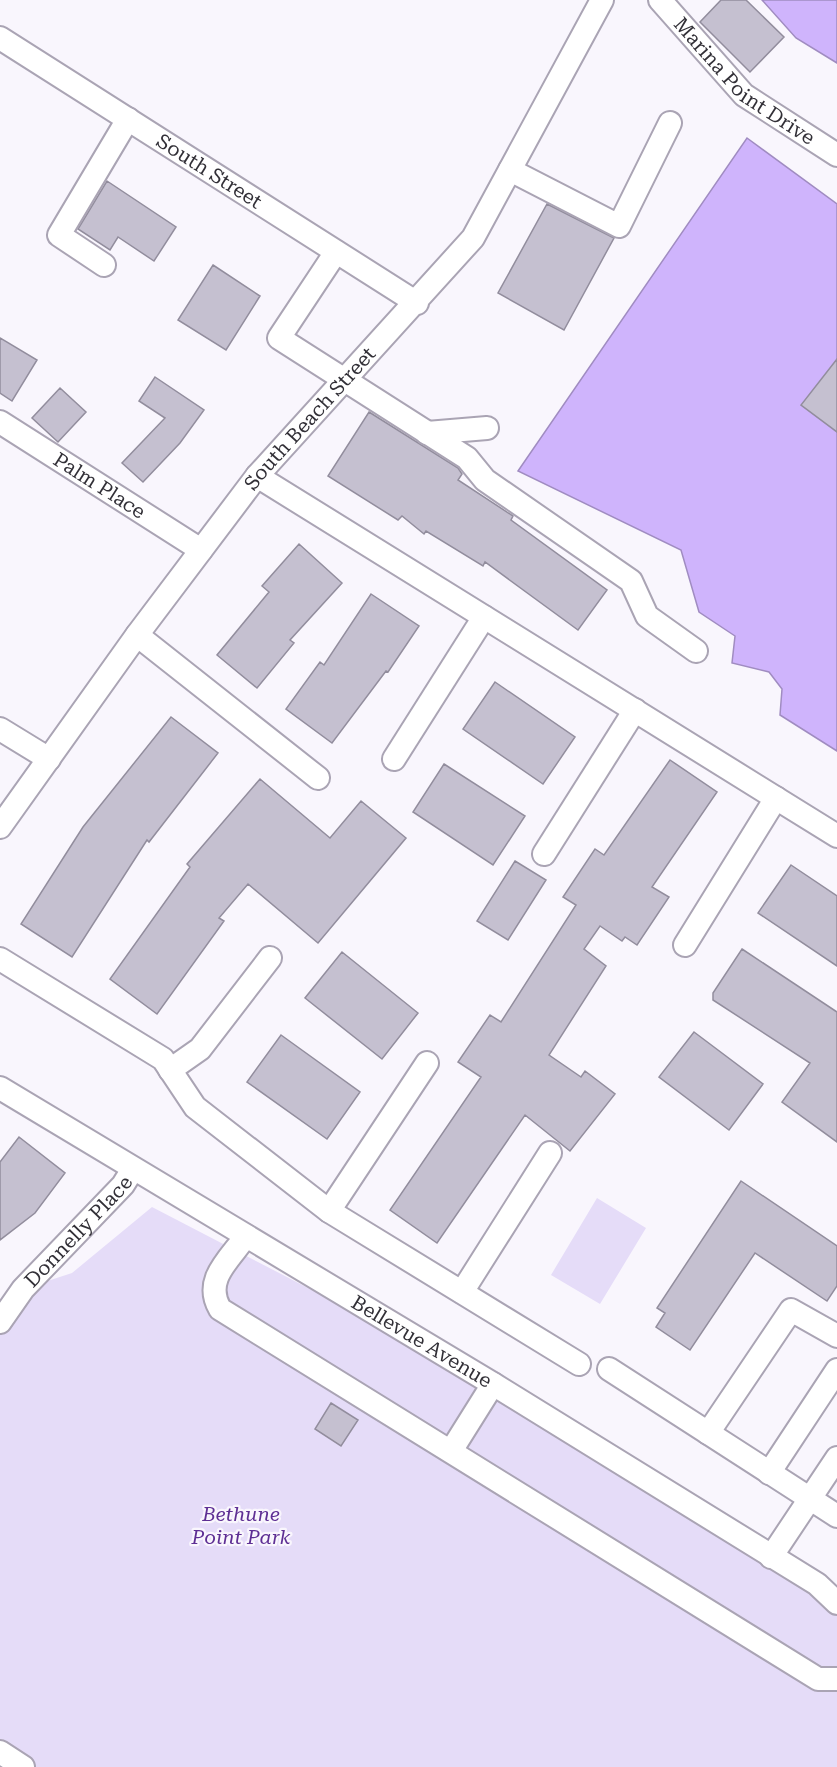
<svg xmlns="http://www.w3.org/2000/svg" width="837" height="1767" viewBox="0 0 837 1767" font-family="'Roboto Serif',serif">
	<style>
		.green { fill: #e5dcf8 }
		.water { fill: #cfb4fc; stroke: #a08cc1; stroke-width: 1.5 }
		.building { fill: #c5c0d0; stroke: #928d9d; stroke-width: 1.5 }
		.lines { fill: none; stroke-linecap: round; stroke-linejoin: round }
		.minor-casing { stroke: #aaa4b4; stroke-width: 26 }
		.minor { stroke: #fff; stroke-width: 22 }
		.labels { text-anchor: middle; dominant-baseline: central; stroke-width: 4.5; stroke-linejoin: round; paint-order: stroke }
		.street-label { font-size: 20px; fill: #323037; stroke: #f9f6fd }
		.park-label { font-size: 20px; font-style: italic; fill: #5e2f94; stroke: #f9f6fd }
	</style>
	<rect width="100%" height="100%" fill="#f9f6fd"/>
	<!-- green -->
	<path class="green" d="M597,1198l49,30 -46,76 -49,-29z
		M152,1207l341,177 344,219v164h-819l-18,-12v-433l23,-33 49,-16z"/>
	<!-- water -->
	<path class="water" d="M762,0h75v63l-41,-25z
		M747,138l90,66v547l-57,-36 2,-26 -13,-17 -37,-9 3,-27 -36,-24 -18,-62 -163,-79z"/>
	<!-- building -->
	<path class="building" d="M721,0h25l38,37 -34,35 -50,-50z
		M107,181l69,46 -22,34 -36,-24 -8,13 -32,-21z
		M547,204l67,34 -50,92 -66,-37z
		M213,265l47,31 -34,54 -48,-30z
		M0,338l37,22 -25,41 -12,-8z
		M837,359v73l-36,-27z
		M155,377l49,33 -24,33 -37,39 -21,-19 43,-45 -26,-17z
		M60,388l26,24 -28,30 -26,-24z
		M369,412l89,56 4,6 -4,6 55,36 -2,4 96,70 -29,40 -93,-68 -2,4 -57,-35 -2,3 -22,-18 -4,4 -70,-44z
		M299,544l43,39 -52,57 4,3 -37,45 -40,-33 52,-63 -7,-6z
		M371,594l48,32 -31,46 -2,-1 -54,72 -46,-34 34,-47 4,3z
		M495,682l80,55 -32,47 -80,-55z
		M171,717l47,36 -69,89 -2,-2 -75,117 -51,-33 62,-97z
		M670,760l47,32 -65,95 17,10 -32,48 -12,-8 -3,4 -22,-15 -16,23 22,17 -57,89 32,22 4,-6 30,23 -45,57 -45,-36 -88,128 -47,-33 91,-133 -23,-15 32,-47 11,7 75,-117 -13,-8 32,-48 9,6z
		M444,764l81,52 -32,49 -80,-53z
		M260,779l70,59 31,-37 45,37 -88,105 -70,-59 -29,34 5,3 -67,93 -47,-35 80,-112 -3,-3z
		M515,861l31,19 -38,60 -31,-19z
		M791,865l46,31v70l-79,-53z
		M742,949l95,63v130l-55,-40 28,-39 -97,-63v-7z
		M342,952l76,61 -36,46 -77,-61z
		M694,1032l69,52 -34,46 -70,-53z
		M281,1035l79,57 -33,47 -80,-57z
		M19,1137l46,36 -30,40 -35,27v-78z
		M741,1181l96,65v40l-10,15 -72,-48 -65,97 -34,-23 9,-14 -8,-5z
		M331,1403l27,17 -17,26 -26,-17z"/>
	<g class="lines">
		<!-- minor casing -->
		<g class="minor-casing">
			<g id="minor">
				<path id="s1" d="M660,0l84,95 93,60"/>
				<path id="s2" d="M0,38l417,265"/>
				<path d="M510,170l109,56 51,-103"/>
				<path d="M336,252l-57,86 188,120 18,22 146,101 16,35 49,35"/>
				<path d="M104,265l-45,-30 69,-116"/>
				<path id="s3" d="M0,422l201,128"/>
				<path d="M427,433l60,-5"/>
				<path d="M257,476l580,360"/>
				<path d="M137,635l181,143"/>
				<path d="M0,729l49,30"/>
				<path d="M394,759l90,-142"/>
				<path id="s4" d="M0,827l137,-192 120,-159 216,-238 129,-238"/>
				<path d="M544,854l91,-144"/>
				<path d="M685,945l91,-147"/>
				<path d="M0,959l163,100 32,48 134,104 250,153"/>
				<path d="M170,1070l30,-21 70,-91"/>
				<path id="s5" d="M0,1088l493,296 324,200 20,19"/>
				<path d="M329,1211l98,-148"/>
				<path d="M246,1236c-17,24 -43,44 -26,73l598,370h19"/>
				<path d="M462,1292l88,-139"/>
				<path id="s6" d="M0,1322l23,-33 100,-104 10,-16"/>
				<path d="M609,1369l228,147"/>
				<path d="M708,1433l83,-123 46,26"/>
				<path d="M451,1451l42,-67"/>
				<path d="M769,1473l68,-103"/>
				<path d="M771,1557l66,-99"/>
				<path d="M0,1752l23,15"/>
			</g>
		</g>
		<!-- minor -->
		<use href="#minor" class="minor"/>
	</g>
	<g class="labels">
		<!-- street labels -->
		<g class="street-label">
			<text stroke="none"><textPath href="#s1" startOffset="118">Marina Point Drive</textPath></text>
			<text stroke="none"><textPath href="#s2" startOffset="248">South Street</textPath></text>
			<text stroke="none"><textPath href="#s4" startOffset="513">South Beach Street</textPath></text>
			<text stroke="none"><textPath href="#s3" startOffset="118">Palm Place</textPath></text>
			<text stroke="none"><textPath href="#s6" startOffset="120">Donnelly Place</textPath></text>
			<text stroke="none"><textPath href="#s5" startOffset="492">Bellevue Avenue</textPath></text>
		</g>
		<!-- park labels -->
		<g class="park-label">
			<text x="241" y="1514">Bethune<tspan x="241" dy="23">Point Park</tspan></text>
		</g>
	</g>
</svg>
